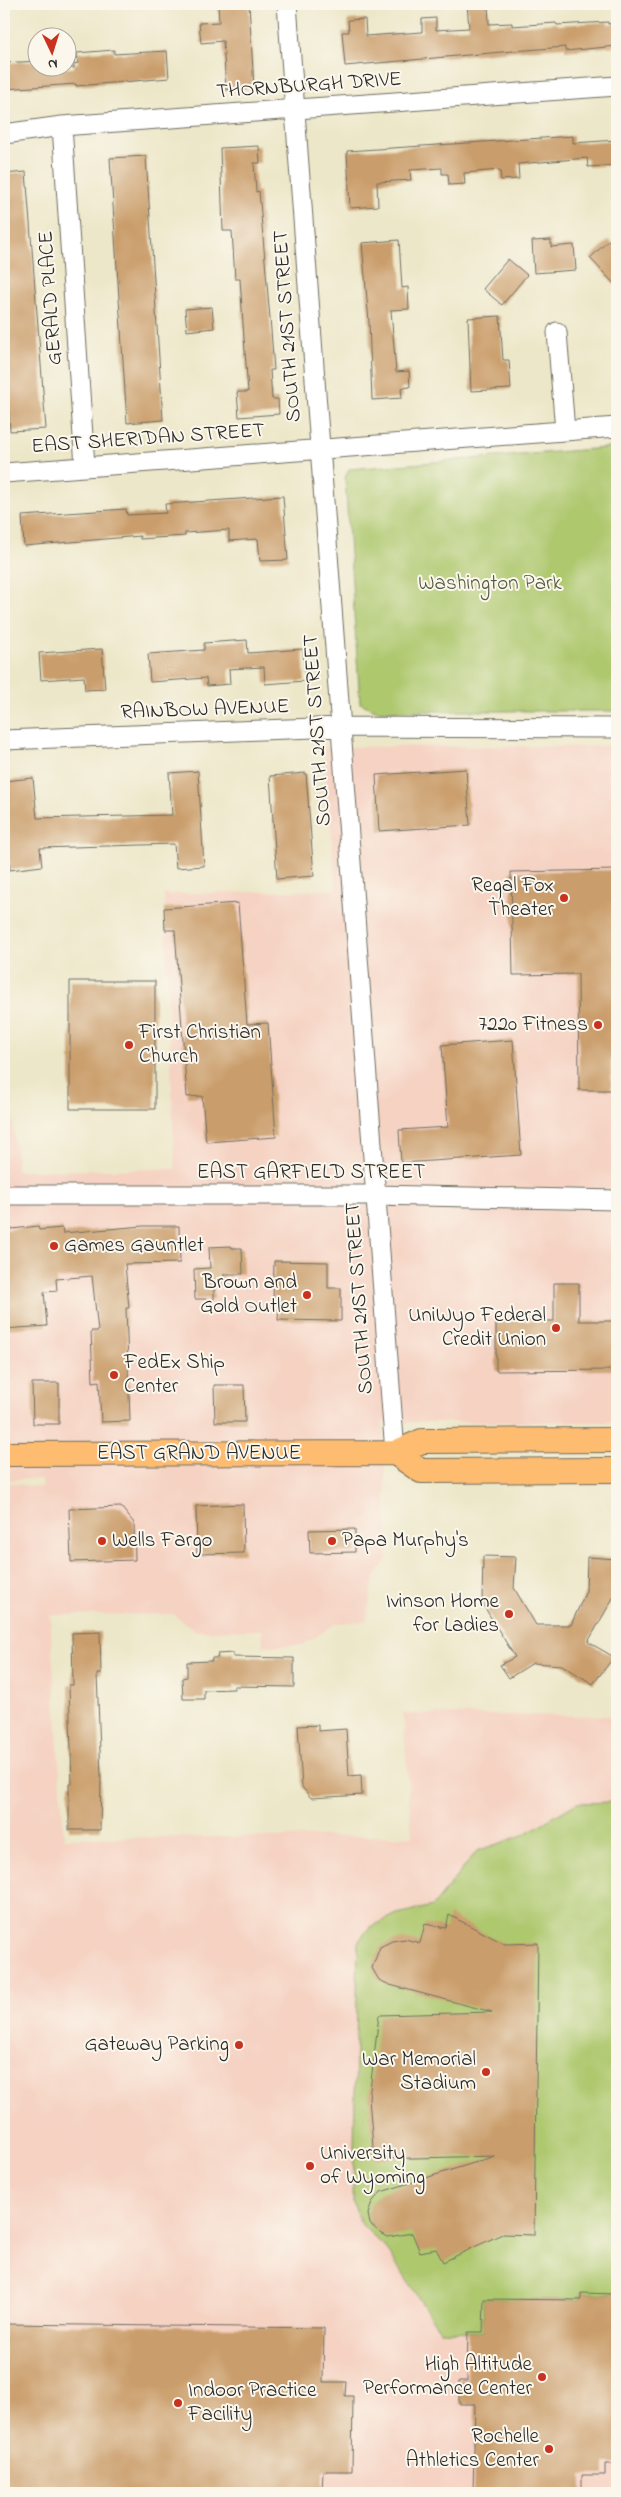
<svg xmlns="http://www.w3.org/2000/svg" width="621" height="2497" viewBox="0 0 621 2497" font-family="'Indie Flower',sans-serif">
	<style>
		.built { fill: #f5d2c2 }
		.green { fill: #aec86e; stroke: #6c7a4c }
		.building { fill: #ca9e6c }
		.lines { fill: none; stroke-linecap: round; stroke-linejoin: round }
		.minor-casing { stroke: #6f6d62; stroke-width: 21 }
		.major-casing { stroke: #6f6d62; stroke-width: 26 }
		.minor { stroke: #fff; stroke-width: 19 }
		.major { stroke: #febc70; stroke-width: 24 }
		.poi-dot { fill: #c8321e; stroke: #fbf7ec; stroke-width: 2 }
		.labels { text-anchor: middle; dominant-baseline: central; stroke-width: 4; stroke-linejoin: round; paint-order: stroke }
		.street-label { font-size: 21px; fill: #2b2b2b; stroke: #fbf7ec }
		.park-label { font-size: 21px; fill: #525a3f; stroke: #fbf7ec }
		.poi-label { font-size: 21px; fill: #2b2b2b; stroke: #fbf7ec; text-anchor: end }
	</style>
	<rect width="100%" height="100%" fill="#fbf7ec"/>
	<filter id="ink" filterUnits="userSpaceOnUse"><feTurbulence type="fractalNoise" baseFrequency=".02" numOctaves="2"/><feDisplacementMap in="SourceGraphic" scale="10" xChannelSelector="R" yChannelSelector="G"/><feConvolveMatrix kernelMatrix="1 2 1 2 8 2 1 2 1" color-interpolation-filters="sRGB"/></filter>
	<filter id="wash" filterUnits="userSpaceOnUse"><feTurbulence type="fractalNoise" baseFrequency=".0096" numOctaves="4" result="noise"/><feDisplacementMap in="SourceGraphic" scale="20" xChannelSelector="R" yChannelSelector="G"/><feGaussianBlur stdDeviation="1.12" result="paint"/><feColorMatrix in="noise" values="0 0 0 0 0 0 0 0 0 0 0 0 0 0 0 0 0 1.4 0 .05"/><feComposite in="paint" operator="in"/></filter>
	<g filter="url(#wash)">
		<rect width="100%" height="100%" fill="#ede7c9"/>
		<!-- built -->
		<path class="built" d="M617,746v676h-234l5,136 -14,20 -8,43 -29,2 -34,22 -40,1 -1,-16 -66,1 -23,-17 -123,1 14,223 348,-2 -9,-122 214,2v777h-613v-1011l39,6 -2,-9 -37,1v-474l13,165 158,-2 -11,-275 172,-4 -12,-143z"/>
		<!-- green -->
		<path class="green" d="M617,447v264h-239l-18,-8 -15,-225 4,-9z
			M617,1802v492l-36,-1v7l-97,-1 -1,33 -43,-1 -54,-83 -26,-25 -7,-21 5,-260 11,-14 28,-14 36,-8 44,-55 46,-16 54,-32z"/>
		<g id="blocks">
			<!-- building -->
			<path class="building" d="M218,4h31l5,84 -28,2 -3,-49 -22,2 -2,-20 20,-1z
				M467,4h21l1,20 23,-1v3l44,-3 1,2 51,-3v2l9,-1v23l-52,5v-4l-52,4 -168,15 -3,-34h7l-1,-12 17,-1 1,17 56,-4v-13l14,-1v12l33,-2z
				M114,50v4l53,-3 2,27 -93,8v-2l-72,5v-26l34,-2v7h36v-4l4,-1 -1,-10z
				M573,136v7l44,-3v25l-29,2 -1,-9 -69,6 1,15 -18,1 -1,-10 -36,3 1,11 -16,1 -1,-11h-6v-6l-32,2 1,10 -34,2 1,24 -28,2 -3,-57z
				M259,146l1,17h-6l2,29 3,-1 12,139 3,40h-4l2,29h6l1,15 -40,3 -2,-25h11l-5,-68 -3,-45h-5l-3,-48h-9l-3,-83z
				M146,156l17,264 -36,3 -17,-265z
				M26,172l20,257 -36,2 -6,-104v-153z
				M399,240l3,48 6,-1 1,22 -18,1 5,62 13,-1 1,16 -9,1 1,10 -30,2 -3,-78 -7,-79z
				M551,240v7l23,-2 2,25 -42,3 -2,-32z
				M609,240l8,9v38l-27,-29z
				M508,259l19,16 -25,30 -19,-16z
				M212,307l2,21 -27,3 -2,-22z
				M500,316l3,44h6l2,29 -40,2 -3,-73z
				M283,496l5,64 -28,1 -2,-22 -29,2v-11l-44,3v3l-45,3v-3l-116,10 -2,-30 104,-7 1,6 39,-2 -1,-9z
				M247,640l1,13 55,-4 2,32 -40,3 -1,-17 -35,2 1,15 -23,2 -1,-8 -56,4 -2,-28 56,-4v-7z
				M102,649l3,40 -20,1 -1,-13 -43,3 -2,-27z
				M466,769l4,56 -91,6 -3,-56z
				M198,771l6,95 -28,2 -2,-24 -134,4 2,18 -32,4 -6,-64v-25l29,-3 4,40 135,-3 -3,-42z
				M306,773l8,103 -37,3 -7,-103z
				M617,870v182h-6v38h-32l-1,-116 -65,1 -2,-103z
				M238,903l9,121 21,-1 8,114 -70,5 -4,-46 -15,1 -12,-167h-10l-1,-22z
				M70,981h85v128h-85z
				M513,1040l8,115 -120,8 -2,-33 49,-3 -6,-82z
				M38,1226l1,4 23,-2 1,5 80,-7h36l1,37 -55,1 4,44h-3l4,113 -29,1 -2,-41 -6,1 -2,-51h7l-6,-55 -36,3 1,12 -13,1 3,34 -43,3v-99z
				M231,1246l1,2h10l1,26h-19l1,11h-11v14h-19l-1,-30 16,-1 -1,-21z
				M274,1261l54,1v26h13v33l-63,-1 1,-17h-6z
				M554,1283h25v38h38v49l-121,1v-50h58z
				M32,1383h27v41h-26z
				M214,1385h30l1,37h-30z
				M243,1504l1,49 -47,1 -1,-48z
				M121,1507l13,16 1,37 -64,2 -2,-53z
				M355,1529v23l-45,1 -1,-23z
				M483,1556l33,1 -2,31 22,37h35l15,-34 1,-34 30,2v32l-29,51 26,15 -21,27 -31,-19 -29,-2 -24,15 -9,-13 15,-8 -33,-54z
				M100,1632l1,42h-4l4,103 -1,53h-31v-46h3l-3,-99h4l-1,-52z
				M233,1653v4l61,1v29l-60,-1v3l-30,1v9h-21l-1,-21 5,-1v-15l25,-1v-3h6l-1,-4z
				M318,1725v6l28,-2 3,47 12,-1 1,20 -51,3 -9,-11 -4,-61z
				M449,1915l56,29 33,-1 -4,292 -32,-1 -59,28 -7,-13 -16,3 -8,-19 -24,4 -9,-5 -9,-8 -2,-10 4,-12 9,-10 115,-36 -122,3 -5,-61 10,-83 113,-3 -102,-27 -11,-5 -7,-12 8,-21 12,-6 13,-2 15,4 5,-19 21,4z
				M581,2293l36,1v170h-12v11h-23v18h-109l2,-89h-16v-23h8l1,-49h15l1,-33 97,1z
				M4,2324l320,4 -1,54h23l-1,14h8l-1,75h-29l-1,22 -318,-1z"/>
		</g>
	</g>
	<g filter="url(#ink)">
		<use href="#blocks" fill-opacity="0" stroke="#6f6d62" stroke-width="1"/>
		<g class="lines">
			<!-- minor casing -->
			<g class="minor-casing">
				<path id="minor" d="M287,4l108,1449
					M62,126l23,340
					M4,134l58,-8 555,-40
					M557,332l8,99
					M4,473l613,-46
					M4,740l337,-13 276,1
					M4,1195h371l242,5"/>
			</g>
			<!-- major casing -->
			<g class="major-casing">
				<path id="major" d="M395,1453l26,18 196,-1
					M4,1454l391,-1 27,-12 195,-1"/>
			</g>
			<!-- minor -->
			<use href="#minor" class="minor"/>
			<!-- major -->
			<use href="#major" class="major"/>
		</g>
	</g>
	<!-- markers -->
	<g class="poi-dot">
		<circle cx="564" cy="898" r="5"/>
		<circle cx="598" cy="1025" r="5"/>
		<circle cx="129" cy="1045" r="5"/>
		<circle cx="54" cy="1246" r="5"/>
		<circle cx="307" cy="1295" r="5"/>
		<circle cx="556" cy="1328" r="5"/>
		<circle cx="114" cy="1375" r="5"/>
		<circle cx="102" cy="1541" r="5"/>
		<circle cx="332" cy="1541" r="5"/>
		<circle cx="509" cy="1614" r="5"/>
		<circle cx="239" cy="2045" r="5"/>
		<circle cx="486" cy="2072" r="5"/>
		<circle cx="310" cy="2166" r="5"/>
		<circle cx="542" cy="2377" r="5"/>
		<circle cx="178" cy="2403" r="5"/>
		<circle cx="549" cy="2449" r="5"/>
	</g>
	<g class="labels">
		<!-- street labels -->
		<g class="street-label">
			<text transform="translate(309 86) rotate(-4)">THORNBURGH DRIVE</text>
			<text transform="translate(51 298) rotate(-94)">GERALD PLACE</text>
			<text transform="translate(288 326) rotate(-94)">SOUTH 21ST STREET</text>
			<text transform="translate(148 439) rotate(-4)">EAST SHERIDAN STREET</text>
			<text transform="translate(205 710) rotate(-2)">RAINBOW AVENUE</text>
			<text transform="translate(318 730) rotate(-94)">SOUTH 21ST STREET</text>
			<text x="311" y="1173">EAST GARFIELD STREET</text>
			<text transform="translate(360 1298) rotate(-94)">SOUTH 21ST STREET</text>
			<text x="199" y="1454">EAST GRAND AVENUE</text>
		</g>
		<!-- park labels -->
		<g class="park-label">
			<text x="490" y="584">Washington Park</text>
		</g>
		<!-- poi labels -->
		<g class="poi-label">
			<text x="554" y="886">Regal Fox<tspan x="554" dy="24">Theater</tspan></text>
			<text x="588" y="1025">7220 Fitness</text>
			<text x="139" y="1033" text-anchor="start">First Christian<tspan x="139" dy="24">Church</tspan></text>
			<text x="64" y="1246" text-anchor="start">Games Gauntlet</text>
			<text x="297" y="1283">Brown and<tspan x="297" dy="24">Gold Outlet</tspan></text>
			<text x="546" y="1316">UniWyo Federal<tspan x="546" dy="24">Credit Union</tspan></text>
			<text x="124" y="1363" text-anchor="start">FedEx Ship<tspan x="124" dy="24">Center</tspan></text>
			<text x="112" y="1541" text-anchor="start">Wells Fargo</text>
			<text x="342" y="1541" text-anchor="start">Papa Murphy's</text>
			<text x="499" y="1602">Ivinson Home<tspan x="499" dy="24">for Ladies</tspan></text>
			<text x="229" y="2045">Gateway Parking</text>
			<text x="476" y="2060">War Memorial<tspan x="476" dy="24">Stadium</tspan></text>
			<text x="320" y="2154" text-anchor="start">University<tspan x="320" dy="24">of Wyoming</tspan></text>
			<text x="532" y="2365">High Altitude<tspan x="532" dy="24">Performance Center</tspan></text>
			<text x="188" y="2391" text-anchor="start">Indoor Practice<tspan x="188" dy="24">Facility</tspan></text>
			<text x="539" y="2437">Rochelle<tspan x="539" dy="24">Athletics Center</tspan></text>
		</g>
	</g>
	<!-- margin -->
	<rect width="621" height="2497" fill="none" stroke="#fbf7ec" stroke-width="20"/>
	<!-- north arrow -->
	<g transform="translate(52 52) rotate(176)"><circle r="24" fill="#fbf7ec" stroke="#a8a59f"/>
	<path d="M0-4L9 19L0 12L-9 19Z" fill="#c8321e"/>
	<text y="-8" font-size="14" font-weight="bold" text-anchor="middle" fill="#2b2b2b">N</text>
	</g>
</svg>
